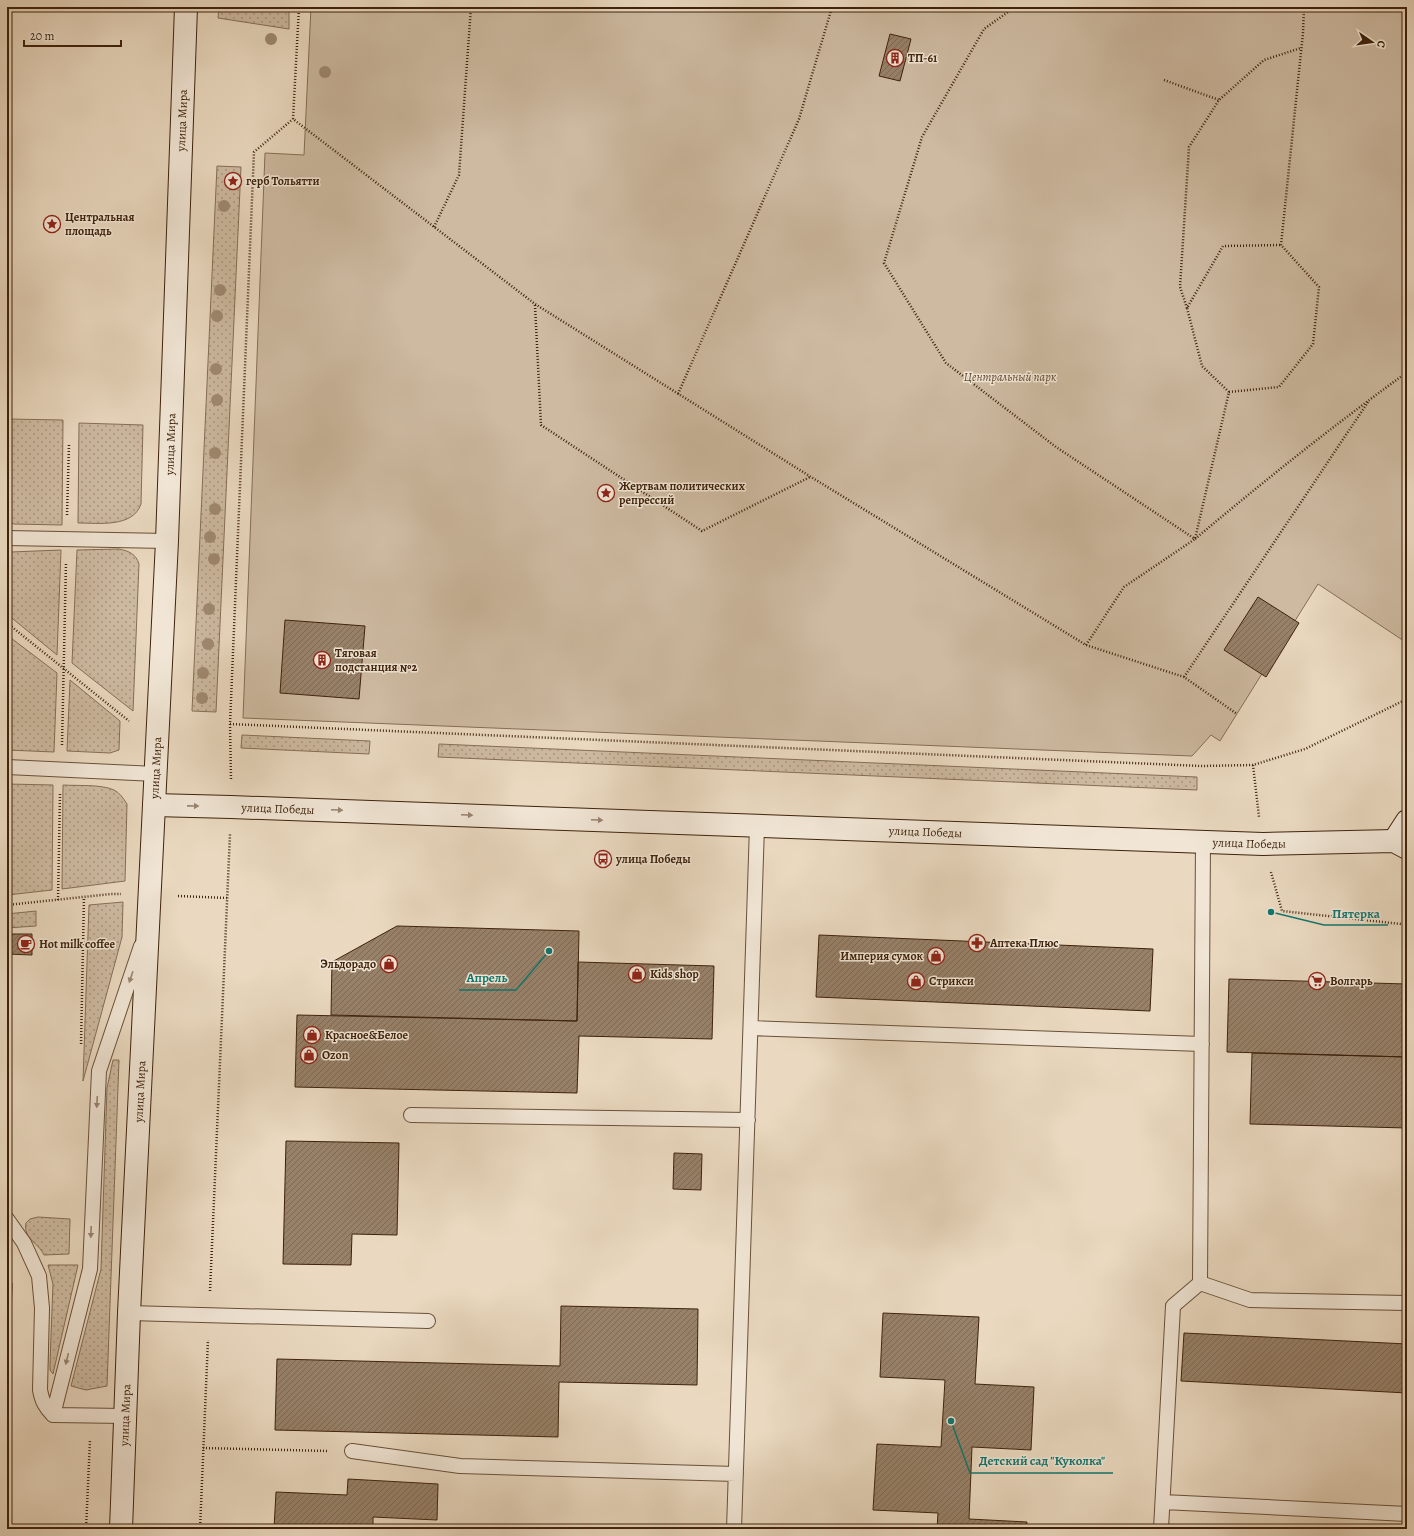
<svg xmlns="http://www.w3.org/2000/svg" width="1414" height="1536" viewBox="0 0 1414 1536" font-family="Alegreya,serif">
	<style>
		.grass { fill: url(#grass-dots); stroke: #866e56 }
		.park { fill: #cdbaa1; stroke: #866e56 }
		.building { fill: url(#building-hatch); stroke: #3e220b }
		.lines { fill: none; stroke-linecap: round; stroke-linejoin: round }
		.lane-casing { stroke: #695038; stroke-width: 16 }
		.secondary-casing { stroke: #3e220b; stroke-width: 24 }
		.path { stroke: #3e220b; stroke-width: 2.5; stroke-dasharray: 1 2; stroke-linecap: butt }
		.lane { stroke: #f1e6d6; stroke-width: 14 }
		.secondary { stroke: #f1e6d6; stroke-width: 22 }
		.tree { fill: #9f8971 }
		.oneway { fill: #988470 }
		.labels { text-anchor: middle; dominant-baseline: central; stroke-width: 3; stroke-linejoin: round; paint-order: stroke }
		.poi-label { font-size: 12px; font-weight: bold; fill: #3e220b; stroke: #f1e6d6; text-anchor: start }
		.street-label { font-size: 12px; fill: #3e220b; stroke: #f1e6d6 }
		.park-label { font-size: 12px; font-style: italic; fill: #624830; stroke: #f1e6d6 }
		.leader { fill: none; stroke: #0f766e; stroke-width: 1.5 }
		.callout-dot { fill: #0f766e; stroke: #f1e6d6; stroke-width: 1.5 }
		.callout-label { font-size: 13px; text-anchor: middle; font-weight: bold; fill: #0f766e; stroke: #f1e6d6; stroke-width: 3; stroke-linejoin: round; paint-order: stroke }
	</style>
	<defs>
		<pattern id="grass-dots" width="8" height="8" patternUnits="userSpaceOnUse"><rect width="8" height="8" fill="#cdbaa1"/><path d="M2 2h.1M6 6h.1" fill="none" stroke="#a89781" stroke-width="1.8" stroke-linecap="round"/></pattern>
		<pattern id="building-hatch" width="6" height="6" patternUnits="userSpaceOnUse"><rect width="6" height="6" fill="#978169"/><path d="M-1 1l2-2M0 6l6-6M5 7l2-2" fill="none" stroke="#7d6955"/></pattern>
	</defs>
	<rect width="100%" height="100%" fill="#ead9c0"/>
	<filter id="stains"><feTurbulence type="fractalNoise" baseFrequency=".005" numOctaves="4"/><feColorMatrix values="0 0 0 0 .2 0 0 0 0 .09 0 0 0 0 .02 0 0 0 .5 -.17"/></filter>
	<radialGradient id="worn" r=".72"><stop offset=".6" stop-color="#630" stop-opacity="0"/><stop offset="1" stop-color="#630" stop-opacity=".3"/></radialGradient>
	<!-- grass -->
	<path class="grass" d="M219,7h70v22l-71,-11z
		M217,166l24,1 -25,545 -24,-1z
		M7,419l56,1 -1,105 -48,-1 -7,-3z
		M79,423l64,2 -2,79c-8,24 -43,19 -63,19z
		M119,549c10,2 17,5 20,15l-6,147 -61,-48 5,-113z
		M61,550l-4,105 -50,-41v-60l4,-2z
		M7,635l50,38 -3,79 -47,-2z
		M70,680l50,41 -1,29 -9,3 -43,-2z
		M242,735l128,6 -1,13 -128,-6z
		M439,744l758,33v13l-759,-33z
		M7,784l46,1 -1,105 -45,5z
		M63,785c14,1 38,-1 51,5 6,3 9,8 13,14l-2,77 -63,8z
		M123,902l-1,35 -39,144 6,-176z
		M36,911v15l-29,2v-14z
		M113,1060h6l-12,326 -21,4 -15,-4 30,-117 6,-181z
		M38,1217l32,2 -1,35 -25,1c-6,-13 -21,-16 -18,-32l4,-4z
		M48,1265h30l-25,109 -3,-4v-7l3,-79z"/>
	<!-- park -->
	<path class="park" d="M311,7h1096v636l-89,-59 -98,157 -9,-6 -19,21 -949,-38 22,-565 39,2z"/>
	<!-- building -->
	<path class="building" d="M890,34l21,5 -11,42 -21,-5z
		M1258,597l41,26 -33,54 -42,-27z
		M285,620l80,6 -6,73 -79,-6z
		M397,926l182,5 -2,90 -246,-6 1,-53z
		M7,934h25v21l-25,-1z
		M819,935l334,14 -3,62 -334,-14z
		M578,962l136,4 -2,73 -133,-3 -2,57 -282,-6 2,-72 280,6z
		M1229,979l178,5v73l-180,-5z
		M1252,1053l155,4v71l-157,-4z
		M286,1141l113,2 -2,92 -45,-1 -1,31 -68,-1z
		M674,1153l28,1 -1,36 -28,-1z
		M7,1283h5l-5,183z
		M561,1306l137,3 -1,76 -138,-3 -1,55 -283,-7 2,-71 283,7z
		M883,1313l96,4 -4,67 59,3 -3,63 -59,-3 -3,72 58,3 -1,7h-89l1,-16 -65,-3 4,-66 64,3 4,-67 -65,-3z
		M1184,1333l223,11v49l-226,-12z
		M348,1479l90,5 -1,36 -64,-3v12h-99l2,-37 71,3z"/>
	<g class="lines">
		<!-- lane casing -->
		<g class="lane-casing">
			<path id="lane" d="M7,538l160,3
				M7,767l149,7
				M751,1028l451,16
				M411,1115l337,5
				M7,1219l17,24 15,33 3,32 -2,82c2,11 5,17 13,25l72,1
				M1200,1283l50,17 157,3
				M129,1313l299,8
				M53,1415l37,-146 9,-198 42,-125
				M352,1451l108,15 276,8
				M1163,1502l244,12
				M734,1529l23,-703
				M1161,1529l12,-223 27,-23 3,-441"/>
		</g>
		<!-- secondary casing -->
		<g class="secondary-casing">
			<g id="secondary">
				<path id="s1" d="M154,805l77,2 1032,37 131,-3 13,7"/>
				<path d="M1394,841l13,-20"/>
				<path id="s2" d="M121,1529l8,-216 38,-772 19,-534"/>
			</g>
		</g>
		<!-- path -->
		<path class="path" d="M299,7l-6,112 242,185 276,173 275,168 98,32 53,37
			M1015,7l-31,22 -62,108 -38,126 62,100 110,84 139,92c69,-58 139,-114 211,-166l1,-2
			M1164,80l55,20
			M434,227l25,-52 12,-168
			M535,305l6,120 161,106 108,-54
			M1187,308l-7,-21 9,-140 30,-47 45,-40 37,-12
			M1229,392l50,-5 34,-43 6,-57 -38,-42 22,-212 1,-26
			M678,394l121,-275 33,-112
			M67,515l2,-71
			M7,623l122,98
			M1086,645l38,-58 71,-48 34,-147 -27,-26 -15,-58 36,-62 58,-1
			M1184,677l184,-275
			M230,724l971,42 52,-1 52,-16 102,-50
			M62,745l4,-183
			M1253,765l6,52
			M231,779l-1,-55 24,-572 39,-33
			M1271,872l11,39 119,13 6,3
			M178,896l49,2
			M58,900l2,-106
			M7,905l104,-11h10
			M81,1044l3,-147
			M210,1291l20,-457
			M203,1448l126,3
			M86,1529l4,-89
			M200,1529l8,-189"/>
		<!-- lane -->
		<use href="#lane" class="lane"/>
		<!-- secondary -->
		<use href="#secondary" class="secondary"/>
	</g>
	<!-- trees -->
	<g class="tree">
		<circle cx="271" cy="39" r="6"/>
		<circle cx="325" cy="72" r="6"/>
		<circle cx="224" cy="206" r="6"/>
		<circle cx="220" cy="290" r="6"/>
		<circle cx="217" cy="316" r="6"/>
		<circle cx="216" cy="369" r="6"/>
		<circle cx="217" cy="400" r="6"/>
		<circle cx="215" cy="453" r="6"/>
		<circle cx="215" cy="509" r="6"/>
		<circle cx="210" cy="537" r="6"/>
		<circle cx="214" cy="559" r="6"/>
		<circle cx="209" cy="609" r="6"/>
		<circle cx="208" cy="644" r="6"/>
		<circle cx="203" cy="673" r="6"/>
		<circle cx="202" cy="698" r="6"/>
	</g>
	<!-- one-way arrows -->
	<defs><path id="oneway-solid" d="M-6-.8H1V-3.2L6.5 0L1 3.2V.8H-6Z"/></defs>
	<g class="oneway">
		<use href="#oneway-solid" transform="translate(193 806) rotate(1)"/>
		<use href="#oneway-solid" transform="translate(337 810) rotate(2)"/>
		<use href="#oneway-solid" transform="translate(467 815) rotate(2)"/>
		<use href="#oneway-solid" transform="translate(597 820) rotate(2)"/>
		<use href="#oneway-solid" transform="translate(131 977) rotate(109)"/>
		<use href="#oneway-solid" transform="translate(97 1102) rotate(93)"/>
		<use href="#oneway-solid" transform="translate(91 1232) rotate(92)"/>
		<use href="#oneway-solid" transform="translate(67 1359) rotate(104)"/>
	</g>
	<!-- icons -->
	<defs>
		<g id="building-ring" transform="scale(0.9)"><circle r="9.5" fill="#f1e6d6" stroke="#8f2418" stroke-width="1.5"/><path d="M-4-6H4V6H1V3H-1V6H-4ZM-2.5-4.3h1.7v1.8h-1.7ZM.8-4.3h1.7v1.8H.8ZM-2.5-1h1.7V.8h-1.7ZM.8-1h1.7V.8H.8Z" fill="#8f2418"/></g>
		<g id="sight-ring" transform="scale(0.9)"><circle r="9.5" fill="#f1e6d6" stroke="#8f2418" stroke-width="1.5"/><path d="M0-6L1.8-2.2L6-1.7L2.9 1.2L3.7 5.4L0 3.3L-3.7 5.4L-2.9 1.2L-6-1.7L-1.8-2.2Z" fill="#8f2418"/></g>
		<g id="bus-ring" transform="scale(0.9)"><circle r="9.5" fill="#f1e6d6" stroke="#8f2418" stroke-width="1.5"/><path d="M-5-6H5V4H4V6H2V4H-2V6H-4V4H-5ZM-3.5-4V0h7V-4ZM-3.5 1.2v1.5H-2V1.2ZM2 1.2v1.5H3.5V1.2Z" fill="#8f2418"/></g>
		<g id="pharmacy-ring" transform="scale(0.9)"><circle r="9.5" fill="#f1e6d6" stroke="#8f2418" stroke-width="1.5"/><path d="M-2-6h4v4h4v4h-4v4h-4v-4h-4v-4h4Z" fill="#8f2418"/></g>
		<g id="cafe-ring" transform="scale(0.9)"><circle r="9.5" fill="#f1e6d6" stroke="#8f2418" stroke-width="1.5"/><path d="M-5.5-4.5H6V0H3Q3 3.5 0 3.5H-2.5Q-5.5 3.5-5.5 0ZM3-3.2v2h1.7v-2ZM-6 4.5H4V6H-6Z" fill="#8f2418"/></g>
		<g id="shop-ring" transform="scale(0.9)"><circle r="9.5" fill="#f1e6d6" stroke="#8f2418" stroke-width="1.5"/><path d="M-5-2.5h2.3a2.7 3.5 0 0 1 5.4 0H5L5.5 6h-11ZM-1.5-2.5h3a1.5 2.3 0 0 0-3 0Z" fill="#8f2418"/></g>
		<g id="supermarket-ring" transform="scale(0.9)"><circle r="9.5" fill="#f1e6d6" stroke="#8f2418" stroke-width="1.5"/><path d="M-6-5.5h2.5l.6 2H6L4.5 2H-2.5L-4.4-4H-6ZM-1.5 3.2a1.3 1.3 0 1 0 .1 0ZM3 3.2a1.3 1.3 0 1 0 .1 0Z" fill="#8f2418"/></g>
	</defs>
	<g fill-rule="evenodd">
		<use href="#building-ring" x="895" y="58"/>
		<use href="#sight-ring" x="233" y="181"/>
		<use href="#sight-ring" x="52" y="224"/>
		<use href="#sight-ring" x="606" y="493"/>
		<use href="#building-ring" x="322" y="660"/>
		<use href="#bus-ring" x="603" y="859"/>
		<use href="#pharmacy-ring" x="977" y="943"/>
		<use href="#cafe-ring" x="26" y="944"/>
		<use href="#shop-ring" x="936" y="956"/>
		<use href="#shop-ring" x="389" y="964"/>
		<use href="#shop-ring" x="637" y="974"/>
		<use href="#shop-ring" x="916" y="981"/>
		<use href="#supermarket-ring" x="1317" y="981"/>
		<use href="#shop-ring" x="312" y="1035"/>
		<use href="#shop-ring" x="309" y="1055"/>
	</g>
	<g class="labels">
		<!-- poi labels -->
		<g class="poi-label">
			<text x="908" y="58">ТП-61</text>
			<text x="246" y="181">герб Тольятти</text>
			<text x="65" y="217">Центральная<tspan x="65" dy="14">площадь</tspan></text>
			<text x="619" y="486">Жертвам политических<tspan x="619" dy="14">репрессий</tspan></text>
			<text x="335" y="653">Тяговая<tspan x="335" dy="14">подстанция №2</tspan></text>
			<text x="616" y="859">улица Победы</text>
			<text x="990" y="943">Аптека Плюс</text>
			<text x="39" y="944">Hot milk coffee</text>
			<text x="923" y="956" text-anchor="end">Империя сумок</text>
			<text x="376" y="964" text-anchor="end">Эльдорадо</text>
			<text x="650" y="974">Kids shop</text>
			<text x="929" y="981">Стрикси</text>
			<text x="1330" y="981">Волгарь</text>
			<text x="325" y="1035">Красное&amp;Белое</text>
			<text x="322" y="1055">Ozon</text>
		</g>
		<!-- street labels -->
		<g class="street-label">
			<text stroke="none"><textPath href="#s2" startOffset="1410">улица Мира</textPath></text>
			<text stroke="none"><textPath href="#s2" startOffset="1086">улица Мира</textPath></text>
			<text stroke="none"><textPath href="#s2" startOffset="762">улица Мира</textPath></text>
			<text stroke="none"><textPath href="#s1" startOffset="124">улица Победы</textPath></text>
			<text stroke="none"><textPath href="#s1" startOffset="772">улица Победы</textPath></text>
			<text stroke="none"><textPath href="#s1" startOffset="1096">улица Победы</textPath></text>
			<text stroke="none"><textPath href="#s2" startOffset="438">улица Мира</textPath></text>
			<text stroke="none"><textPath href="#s2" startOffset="114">улица Мира</textPath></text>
		</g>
		<!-- park labels -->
		<g class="park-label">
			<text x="1010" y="377">Центральный парк</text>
		</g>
	</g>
	<!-- callouts -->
	<path class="leader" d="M1271 912L1324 925H1388M549 951L516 990H459M951 1421L970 1473H1113"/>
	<g class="callout-dot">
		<circle cx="1271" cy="912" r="4"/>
		<circle cx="549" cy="951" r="4"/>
		<circle cx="951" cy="1421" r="4"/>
	</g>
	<g class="callout-label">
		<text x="1356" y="918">Пятерка</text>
		<text x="487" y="982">Апрель</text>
		<text x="1042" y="1465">Детский сад "Куколка"</text>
	</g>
	<!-- margin -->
	<rect width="1414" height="1536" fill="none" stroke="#ead9c0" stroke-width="24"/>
	<rect x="8" y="8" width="1398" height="1520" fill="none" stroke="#3e220b" stroke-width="2"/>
	<rect x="12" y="12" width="1390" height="1512" fill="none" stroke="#3e220b"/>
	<!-- north arrow -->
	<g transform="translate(1372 42) rotate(103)" stroke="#f1e6d6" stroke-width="3" paint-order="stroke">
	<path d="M0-3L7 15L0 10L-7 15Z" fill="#3e220b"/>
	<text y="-6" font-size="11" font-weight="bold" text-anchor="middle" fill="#3e220b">С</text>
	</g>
	<!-- scale -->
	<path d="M24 40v6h97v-6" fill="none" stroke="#3e220b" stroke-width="2"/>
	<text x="30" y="40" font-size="12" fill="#3e220b" stroke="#f1e6d6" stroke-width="3" paint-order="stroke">20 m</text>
	<rect width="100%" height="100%" filter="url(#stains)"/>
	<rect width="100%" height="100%" fill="url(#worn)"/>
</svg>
